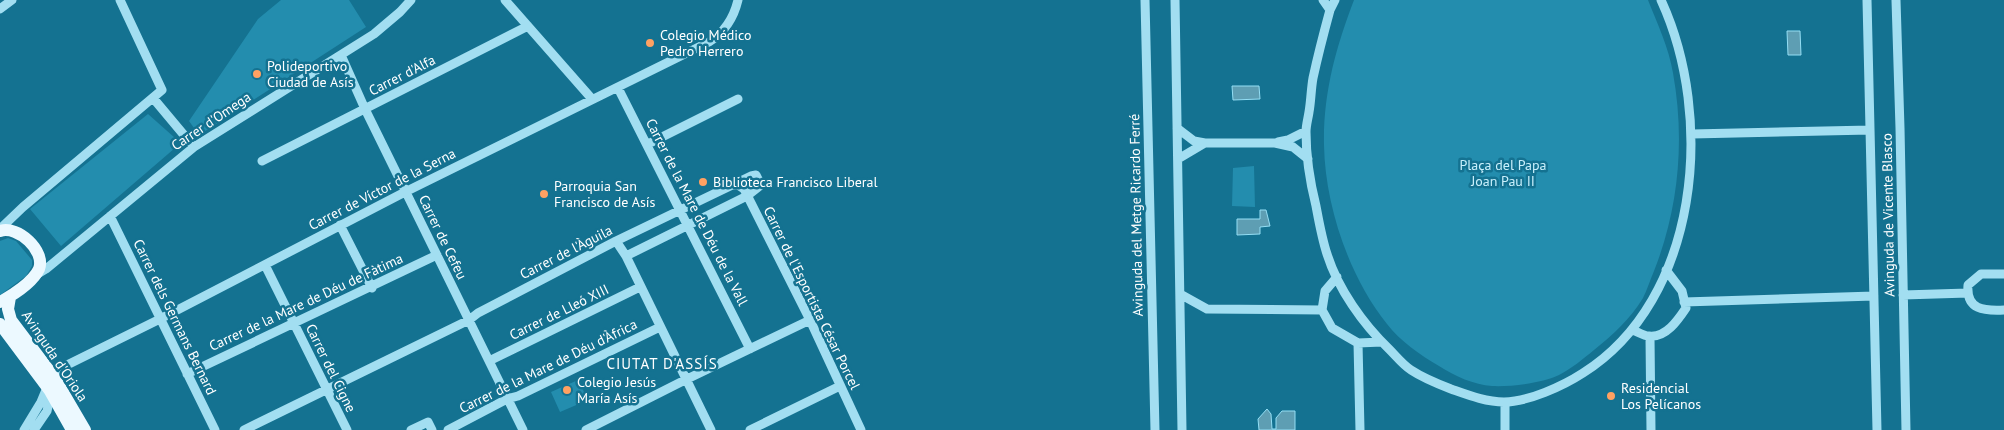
<svg xmlns="http://www.w3.org/2000/svg" width="2004" height="430" viewBox="0 0 2004 430" font-family="'PT Sans',sans-serif">
	<style>
		.green { fill: #238dae }
		.water { fill: #5e9eb3; stroke: #94def4 }
		.lines { fill: none; stroke-linecap: round; stroke-linejoin: round }
		.minor { stroke: #a2def1; stroke-width: 9 }
		.major { stroke: #ecf9ff; stroke-width: 12 }
		.poi-dot { fill: #ffa162; stroke: #147291; stroke-width: 2 }
		.labels { text-anchor: middle; dominant-baseline: central; stroke-width: 5; stroke-linejoin: round; paint-order: stroke }
		.poi-label { font-size: 14px; fill: #fff; stroke: #147291; text-anchor: start }
		.street-label { font-size: 14px; fill: #fff; stroke: #147291 }
		.park-label { font-size: 14px; fill: #c9f0fc; stroke: #147291 }
		.neighbourhood-label { font-size: 15px; letter-spacing: 1px; fill: #fff; stroke: #147291 }
	</style>
	<rect width="100%" height="100%" fill="#147291"/>
	<!-- green -->
	<path class="green" d="M281,0h68l17,27 -167,108 -10,-14 69,-102z
		M1354,0h294c9,23 21,48 25,73 12,66 6,135 -19,198 -4,9 -7,19 -11,27 -13,21 -30,37 -49,52 -11,9 -23,19 -35,25 -16,8 -49,12 -67,11 -18,-1 -37,-10 -53,-20 -19,-11 -39,-25 -52,-42 -38,-47 -62,-119 -63,-179 -1,-52 12,-98 30,-145z
		M148,114l27,24v10l-114,98 -31,-37z
		M1254,166l1,41 -23,-1 1,-38z
		M8,238l8,3 16,19v6l-6,10 -26,19v-54z
		M578,380l10,20 -28,12 -9,-20z"/>
	<!-- water -->
	<path class="water" d="M1787,31h13l1,24h-13z
		M1232,86h27l1,13 -27,1z
		M1260,210h6l4,16 -10,1v7l-23,1v-16h23z
		M1267,409l4,5 1,15h4v-11l6,-7h13v19h-36l-1,-11z"/>
	<g class="lines">
		<!-- minor -->
		<path class="minor" d="M505,0l87,99
			M1145,0l10,430
			M1175,0l7,430
			M1323,0l7,10
			M1335,0l-5,10c-6,22 -12,45 -17,68 -2,11 -2,23 -4,34 -1,7 -3,13 -3,20 0,24 4,50 10,74 3,16 6,33 11,48 11,35 36,70 62,95 7,7 14,16 22,21 12,8 27,14 40,19 17,6 35,13 53,13 24,0 59,-16 79,-29 117,-74 132,-256 78,-373
			M1867,0l10,430
			M1896,0l4,128 6,302
			M0,9l12,-9
			M341,55l24,54 158,321
			M618,88l132,261
			M153,98l41,49
			M1177,128l17,13 11,2 -27,16
			M1692,134l178,-4
			M1278,142l10,-2 18,-9
			M1205,143h70l18,4 15,12
			M648,144l90,-45
			M262,161l266,-135
			M734,185h4l6,4 66,131 51,110
			M110,216l105,214
			M340,225l32,63
			M0,229l23,-22 139,-117 -42,-90
			M616,241l10,15 85,174
			M265,265l82,165
			M2004,274h-23l-13,11c-2,25 16,26 36,25
			M36,275l10,-6 148,-122 180,-113 26,-22 11,-12
			M1337,277l-12,14 -3,19 10,18 26,15 24,-1
			M1180,294l27,15 115,1
			M1903,295l65,-2
			M1684,302l190,-6
			M1633,330c5,2 11,6 16,6 17,2 29,-16 37,-28l-4,-17 -16,-21
			M1650,337l1,93
			M1358,343l2,87
			M489,361l151,-74
			M187,374l250,-119
			M1505,403v27
			M24,430l17,-28 5,-12
			M34,430l13,-19 7,-34 13,-12 93,-46 245,-127 304,-150c16,-10 25,-25 29,-42
			M244,430l225,-110 9,-7 138,-72 135,-65 5,-1 5,10 -14,11 -121,60
			M411,430l17,-8 4,8
			M448,430l59,-31 11,-3 142,-69
			M586,430l99,-50 125,-60
			M750,430l90,-44"/>
		<!-- major -->
		<path class="major" d="M0,231c18,-6 46,20 39,38 -6,13 -26,26 -39,33
			M10,297l-2,12 3,11 43,57 31,53
			M0,324l50,67 22,39"/>
	</g>
	<!-- markers -->
	<g class="poi-dot">
		<circle cx="650" cy="43" r="5"/>
		<circle cx="257" cy="74" r="5"/>
		<circle cx="703" cy="182" r="5"/>
		<circle cx="544" cy="194" r="5"/>
		<circle cx="567" cy="390" r="5"/>
		<circle cx="1611" cy="396" r="5"/>
	</g>
	<g class="labels">
		<!-- poi labels -->
		<g class="poi-label">
			<text x="660" y="35">Colegio Médico<tspan x="660" dy="16">Pedro Herrero</tspan></text>
			<text x="267" y="66">Polideportivo<tspan x="267" dy="16">Ciudad de Asís</tspan></text>
			<text x="713" y="182">Biblioteca Francisco Liberal</text>
			<text x="554" y="186">Parroquia San<tspan x="554" dy="16">Francisco de Asís</tspan></text>
			<text x="577" y="382">Colegio Jesús<tspan x="577" dy="16">María Asís</tspan></text>
			<text x="1621" y="388">Residencial<tspan x="1621" dy="16">Los Pelícanos</tspan></text>
		</g>
		<!-- street labels -->
		<g class="street-label">
			<text transform="translate(402 75) rotate(-27)">Carrer d'Alfa</text>
			<text transform="translate(211 121) rotate(-34)">Carrer d'Omega</text>
			<text transform="translate(382 189) rotate(-27)">Carrer de Víctor de la Serna</text>
			<text transform="translate(697 212) rotate(63)">Carrer de la Mare de Déu de la Vall</text>
			<text transform="translate(1136 215) rotate(-91)">Avinguda del Metge Ricardo Ferré</text>
			<text transform="translate(1888 215) rotate(-91)">Avinguda de Vicente Blasco</text>
			<text transform="translate(443 237) rotate(64)">Carrer de Cefeu</text>
			<text transform="translate(566 252) rotate(-27)">Carrer de l'Àguila</text>
			<text transform="translate(812 298) rotate(64)">Carrer de l'Esportista César Porcel</text>
			<text transform="translate(306 302) rotate(-25)">Carrer de la Mare de Déu de Fàtima</text>
			<text transform="translate(559 312) rotate(-26)">Carrer de Lleó XIII</text>
			<text transform="translate(175 317) rotate(64)">Carrer dels Germans Bernard</text>
			<text transform="translate(55 356) rotate(56)">Avinguda d'Oriola</text>
			<text transform="translate(548 366) rotate(-26)">Carrer de la Mare de Déu d'Àfrica</text>
			<text transform="translate(331 368) rotate(64)">Carrer del Cigne</text>
		</g>
		<!-- park labels -->
		<g class="park-label">
			<text x="1503" y="165">Plaça del Papa<tspan x="1503" dy="16">Joan Pau II</tspan></text>
		</g>
		<!-- neighbourhood labels -->
		<g class="neighbourhood-label">
			<text x="662" y="363">CIUTAT D'ASSÍS</text>
		</g>
	</g>
</svg>
